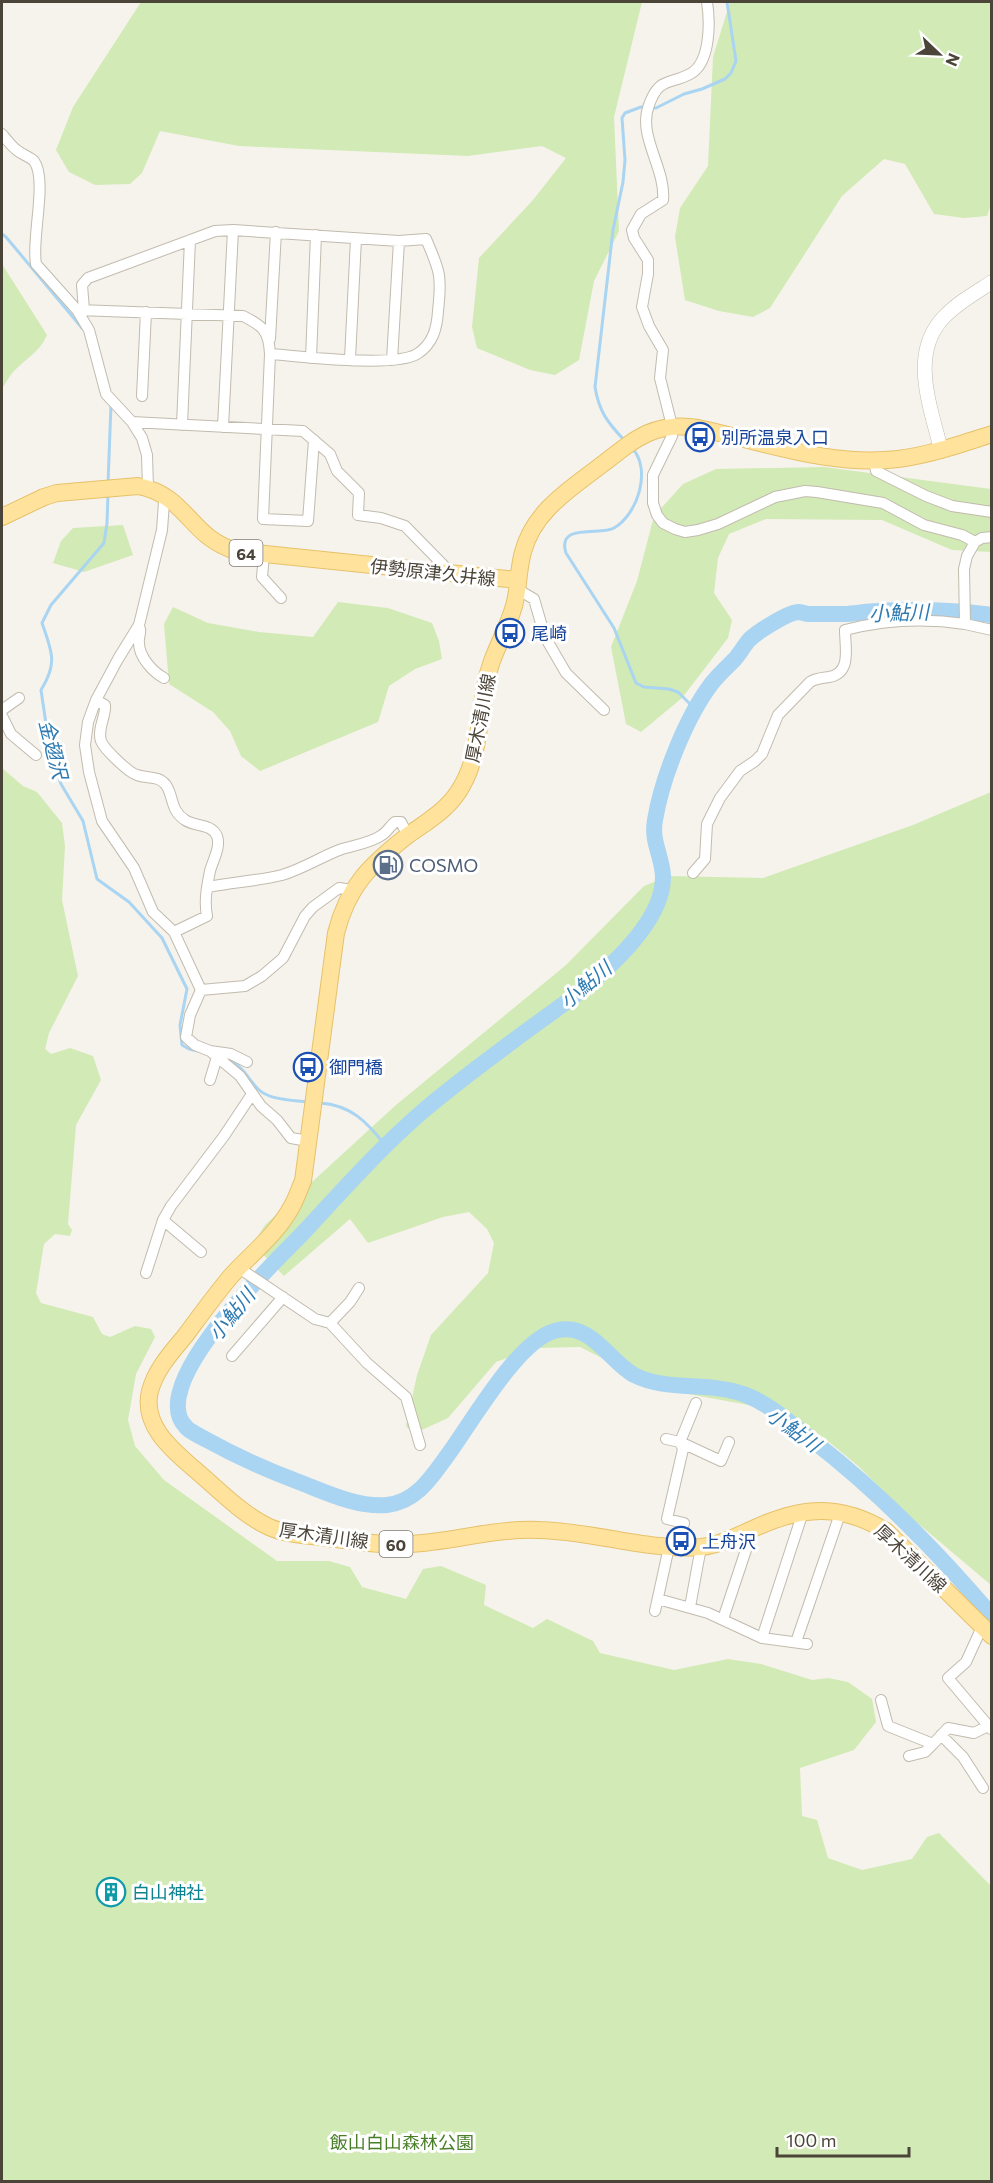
<svg xmlns="http://www.w3.org/2000/svg" width="993" height="2183" viewBox="0 0 993 2183" font-family="Commissioner,'Noto Sans JP',sans-serif">
	<style>
		.green { fill: #d2eab5 }
		.lines { fill: none; stroke-linecap: round; stroke-linejoin: round }
		.stream { stroke: #a9d4f2; stroke-width: 3 }
		.river { stroke: #a9d4f2; stroke-width: 16 }
		.minor-casing { stroke: #c2bbae; stroke-width: 12 }
		.tertiary-casing { stroke: #c2bbae; stroke-width: 15 }
		.primary-casing { stroke: #e6c16a; stroke-width: 18 }
		.minor { stroke: #fff; stroke-width: 10 }
		.tertiary { stroke: #fff; stroke-width: 14 }
		.primary { stroke: #ffe39c; stroke-width: 16 }
		.labels { text-anchor: middle; dominant-baseline: central; stroke-width: 6; stroke-linejoin: round; paint-order: stroke }
		.shield { fill: #fff; stroke: #817c74; stroke-width: 1.5 }
		.shield-label { font-size: 16px; font-weight: bold; fill: #4b4439 }
		.transit-label { font-size: 18px; fill: #164399; stroke: #fff; text-anchor: start }
		.street-label { font-size: 18px; fill: #4b4439; stroke: #fff }
		.service-label { font-size: 18px; fill: #4e5e75; stroke: #fff; text-anchor: start }
		.culture-label { font-size: 18px; fill: #0d838f; stroke: #fff; text-anchor: start }
		.park-label { font-size: 18px; fill: #4a7f2a; stroke: #fff }
		.water-label { font-size: 20px; font-style: italic; fill: #2e7ab2; stroke: #fff }
	</style>
	<rect width="100%" height="100%" fill="#f6f3ec"/>
	<!-- green -->
	<path class="green" d="M141,2h501l-28,115 5,114 -25,50 -15,79 -24,15 -25,-5 -53,-22 -5,-21 7,-69 54,-58 33,-42 -24,-12 -74,10 -229,-10 -79,-15 -18,42 -12,11 -35,1 -26,-13 -13,-22 17,-43z
		M730,2h261l1,200 -5,14 -23,2 -30,-4 -29,-50 -21,-5 -42,37 -72,112 -17,9 -34,-6 -34,-11 -10,-63 5,-29 28,-42 5,-109z
		M2,264l45,71c-7,17 -22,24 -34,37 -4,5 -8,12 -11,17z
		M824,467l167,22v63l-39,-2 -70,-30 -116,-1 -37,15 -11,24 -4,35 18,27 -4,18 -46,60 -41,34 -15,-8 -15,-77 26,-66 17,-65 29,-32 33,-15z
		M123,525l10,30 -49,17 -31,-9 8,-22 12,-13z
		M338,602l50,6 44,15 7,18 3,18 -27,10 -26,17 -11,36 -118,49 -19,-15 -11,-25 -17,-19 -44,-28 -5,-60 9,-17 35,16 51,9 54,5z
		M2,768l21,18 14,6 25,31 3,23 -3,54 16,76 -29,57 -4,16 6,5 19,-6 23,8 8,24 -25,45 -8,99 4,6 -2,6 -15,-2 -11,10 -8,49 5,10 52,14 9,17 8,3 25,-11 16,3 4,8 -19,37 -8,46 7,26 29,34 113,81h52l21,6 12,20 44,12 17,-30 18,-3 45,19 -2,20 49,23 14,-9 46,22 7,12 74,17 54,-11 33,5 51,16 16,-2 20,4 24,17 4,23 -22,28 -54,18 2,48 15,4 11,38 34,12 50,-11 15,-22 12,-4 52,53v295h-989z
		M991,792v793l-83,-70 -51,-50 -34,-28 -41,-26 -116,-21 -86,-43 -44,1 -40,14 -48,56 -35,16 -7,-8 11,-51 14,-40 57,-62 6,-30 -7,-14 -18,-17 -26,5 -75,26 -18,-24 -66,57 -31,-32 12,-19 131,-120 170,-140 78,-79 25,-10 94,2 150,-53z"/>
	<g class="lines">
		<!-- stream -->
		<path class="stream" d="M2,234l4,3 76,91
			M625,441c-17,-18 -26,-29 -30,-54l18,-157 10,-48 2,-22 -3,-42 3,-5 16,-6 15,1 28,-14 18,-5 23,-10 6,-6 5,-12 -9,-59
			M632,448c20,21 6,66 -18,80 -12,8 -58,-6 -48,25l48,75 22,55 8,4 25,2 9,3 17,17
			M108,484l3,-80
			M108,494l-1,29 -3,20 -53,62 -9,18c10,29 16,40 -1,67l9,61 11,33 22,37 14,58 32,23 33,36 25,51 -7,36 2,20 7,4 9,2
			M227,1060c16,5 20,18 31,29 11,11 33,11 49,13
			M320,1103c31,2 47,19 65,42"/>
		<!-- river -->
		<path class="river" d="M992,615c-38,-5 -77,-6 -115,-4 -11,0 -22,3 -34,3 -11,0 -23,0 -34,0 -4,0 -7,-2 -11,-2 -11,1 -41,20 -49,28 -5,6 -9,13 -14,19 -8,8 -16,15 -23,24 -26,34 -50,95 -57,137 -4,22 7,35 8,56 1,47 -60,98 -94,124 -49,36 -99,71 -146,111 -43,37 -81,80 -120,122 -28,29 -159,152 -117,194 2,3 17,11 19,12 31,17 61,31 94,43 26,10 59,26 88,23 29,-3 44,-27 60,-49 24,-32 72,-119 111,-126 34,-7 51,31 76,45 33,17 76,6 112,20 25,10 45,29 66,45 67,52 125,111 180,176"/>
		<!-- minor casing -->
		<g class="minor-casing">
			<path id="minor" d="M707,2c3,19 4,61 -17,72 -21,11 -31,3 -41,31 -12,31 17,63 14,95l-22,14 -9,16 2,8 14,22v14l-6,33 7,19 14,24 -3,28 12,48v10l-19,39v28l4,12 6,8 12,6 10,3 13,-2 20,-6 57,-27 30,-6 12,1 66,11 41,22 38,10 13,7 -8,14 -3,13 1,55 27,6
				M2,134c5,6 10,13 16,17 5,4 12,6 16,10 14,19 -3,78 2,103l41,46 12,20 17,64 26,28 10,16 5,17 1,33
				M78,310l165,6c20,10 26,15 27,38l-7,165 45,2 6,-81
				M84,310l-2,-25 6,-7 127,-47 18,-1 166,11 27,-2c14,32 16,37 12,72 -1,17 -5,33 -21,43 -23,14 -118,2 -147,0
				M270,339l6,-107
				M311,358l5,-123
				M350,359l6,-120
				M392,360l7,-119
				M142,396l4,-84
				M132,422l171,9 27,23 7,17 22,22 -1,22 23,3 24,8 47,48
				M182,425l8,-185
				M223,427l10,-197
				M874,461l2,10 50,25 26,10 40,6
				M167,496l-3,6 -2,28 -23,95 -21,34 -22,41 -8,22 -3,23 4,27 13,49 32,47 19,44 21,20 27,58 -11,25 -4,22 9,8 15,6 30,25 21,30 16,14 14,18 17,3
				M975,542l7,-4 10,-1
				M264,555l-2,22 19,21
				M517,589l17,10 11,38 21,36 38,37
				M140,629c1,5 -2,9 -1,14 0,14 14,29 25,35
				M96,700l9,5c1,12 -8,24 -4,36 3,8 28,32 36,34 11,4 21,0 29,10 8,12 4,25 19,35 10,7 26,3 32,16 4,11 -4,24 -7,35 -3,15 -6,30 -3,45l-33,16
				M2,710l17,-12
				M2,716l9,18 25,21
				M693,873l12,-14 2,-35 13,-26 20,-27 15,-10 7,-7 16,-39 32,-33c6,-4 12,-4 19,-5 23,-4 16,-29 16,-47 39,-10 80,-12 120,-6
				M208,887c25,-5 50,-6 74,-12 21,-6 40,-19 60,-26 13,-4 29,-6 40,-14 5,-3 8,-9 13,-13h6l7,14
				M201,990l44,-4 17,-10 21,-18 22,-42 8,-9 26,-19 13,2
				M210,1051l21,3 16,8
				M210,1080l7,-23
				M163,1220l38,32
				M239,1268l76,51 15,4 37,40 39,34 14,48
				M146,1273l17,-53 8,-14 53,-70 28,-42
				M330,1323l20,-21 9,-14
				M232,1356l51,-59
				M666,1439l14,3 41,19 8,-19
				M677,1547l7,-24 -17,-4 16,-70 -3,-7 16,-39
				M658,1599l50,14 54,25 45,6
				M690,1607l11,-60
				M655,1611l14,-64
				M723,1619l27,-81 -2,-7
				M982,1627l-16,35 -18,16 43,51
				M762,1638l41,-126
				M796,1642l45,-131
				M881,1700l7,26 45,18 15,-16 26,5 14,-7
				M941,1735l22,22 20,31
				M909,1756l16,-4 8,-8"/>
		</g>
		<!-- tertiary casing -->
		<g class="tertiary-casing">
			<path id="tertiary" d="M941,450c-10,-43 -32,-95 2,-132 14,-15 32,-25 49,-36"/>
		</g>
		<!-- primary casing -->
		<g class="primary-casing">
			<path id="primary" d="M992,434c-31,10 -62,21 -94,25 -68,8 -134,-17 -200,-31 -42,-7 -62,10 -94,35 -32,25 -70,47 -81,89 -5,17 -4,36 -9,54 -8,28 -24,50 -29,81 -6,32 -6,68 -22,97 -13,25 -34,36 -56,52 -37,29 -59,50 -71,97l-33,248c-4,9 -7,18 -11,25 -14,27 -41,48 -61,70 -16,19 -31,40 -46,60 -14,17 -29,33 -35,55 -8,33 20,57 42,76 24,20 49,47 77,60 18,8 39,8 59,11 27,3 54,8 81,6 43,-2 86,-16 130,-14 54,1 107,21 162,17 19,-2 38,-12 56,-20 47,-21 84,-23 129,4l106,105
				M2,517l42,-20 13,-4 81,-7c49,9 51,51 98,65l282,29"/>
		</g>
		<!-- minor -->
		<use href="#minor" class="minor"/>
		<!-- tertiary -->
		<use href="#tertiary" class="tertiary"/>
		<!-- primary -->
		<use href="#primary" class="primary"/>
	</g>
	<!-- icons -->
	<defs>
		<g id="bus-ring" transform="scale(1.5)"><circle r="9.5" fill="#fff" stroke="#1a4fb4" stroke-width="1.5"/><path d="M-5-6H5V4H4V6H2V4H-2V6H-4V4H-5ZM-3.5-4V0h7V-4ZM-3.5 1.2v1.5H-2V1.2ZM2 1.2v1.5H3.5V1.2Z" fill="#1a4fb4"/></g>
		<g id="fuel-ring" transform="scale(1.5)"><circle r="9.5" fill="#fff" stroke="#5c6f8a" stroke-width="1.5"/><path d="M-5.5-6h7V0h2V4h1.3V-2.5L3-4.5l.8-.8L6-3V5H2.5V1h-1V6h-7ZM-4.2-4.7v3.2H.2V-4.7Z" fill="#5c6f8a"/></g>
		<g id="building-ring" transform="scale(1.5)"><circle r="9.5" fill="#fff" stroke="#0f9aa8" stroke-width="1.5"/><path d="M-4-6H4V6H1V3H-1V6H-4ZM-2.5-4.3h1.7v1.8h-1.7ZM.8-4.3h1.7v1.8H.8ZM-2.5-1h1.7V.8h-1.7ZM.8-1h1.7V.8H.8Z" fill="#0f9aa8"/></g>
	</defs>
	<g fill-rule="evenodd">
		<use href="#bus-ring" x="700" y="437"/>
		<use href="#bus-ring" x="510" y="633"/>
		<use href="#fuel-ring" x="388" y="865"/>
		<use href="#bus-ring" x="308" y="1067"/>
		<use href="#bus-ring" x="681" y="1541"/>
		<use href="#building-ring" x="111" y="1892"/>
	</g>
	<g class="labels">
		<!-- shield labels -->
		<g class="shield">
			<rect x="229.5" y="540" width="33" height="26" rx="4.5"/>
			<rect x="379.5" y="1531" width="33" height="26" rx="4.5"/>
		</g>
		<g class="shield-label">
			<text x="246" y="553">64</text>
			<text x="396" y="1544">60</text>
		</g>
		<!-- transit labels -->
		<g class="transit-label">
			<text x="721" y="437">別所温泉入口</text>
			<text x="531" y="633">尾崎</text>
			<text x="329" y="1067">御門橋</text>
			<text x="702" y="1541">上舟沢</text>
		</g>
		<!-- street labels -->
		<g class="street-label">
			<text transform="translate(433 572) rotate(6)">伊勢原津久井線</text>
			<text transform="translate(480 718) rotate(-79)">厚木清川線</text>
			<text transform="translate(324 1535) rotate(8)">厚木清川線</text>
			<text transform="translate(911 1558) rotate(43)">厚木清川線</text>
		</g>
		<!-- service labels -->
		<g class="service-label">
			<text x="409" y="865">COSMO</text>
		</g>
		<!-- culture labels -->
		<g class="culture-label">
			<text x="132" y="1892">白山神社</text>
		</g>
		<!-- park labels -->
		<g class="park-label">
			<text x="402" y="2142">飯山白山森林公園</text>
		</g>
		<!-- water labels -->
		<g class="water-label">
			<text transform="translate(899 612) rotate(-2)">小鮎川</text>
			<text transform="translate(54 749) rotate(76)">金翅沢</text>
			<text transform="translate(585 984) rotate(-40)">小鮎川</text>
			<text transform="translate(231 1314) rotate(-51)">小鮎川</text>
			<text transform="translate(794 1429) rotate(36)">小鮎川</text>
		</g>
	</g>
	<!-- border -->
	<rect width="993" height="2183" fill="none" stroke="#4b4439" stroke-width="6"/>
	<!-- north arrow -->
	<g transform="translate(939 54) rotate(113)" stroke="#ffffff" stroke-width="4.5" paint-order="stroke">
	<path d="M0-4.5L10 22L0 15L-10 22Z" fill="#4b4439"/>
	<text y="-9" font-size="16" font-weight="bold" text-anchor="middle" fill="#4b4439">N</text>
	</g>
	<!-- scale -->
	<path d="M777 2147v9h132v-9" fill="none" stroke="#4b4439" stroke-width="3"/>
	<text x="786" y="2147" font-size="18" fill="#4b4439" stroke="#ffffff" stroke-width="4.5" paint-order="stroke">100 m</text>
</svg>
